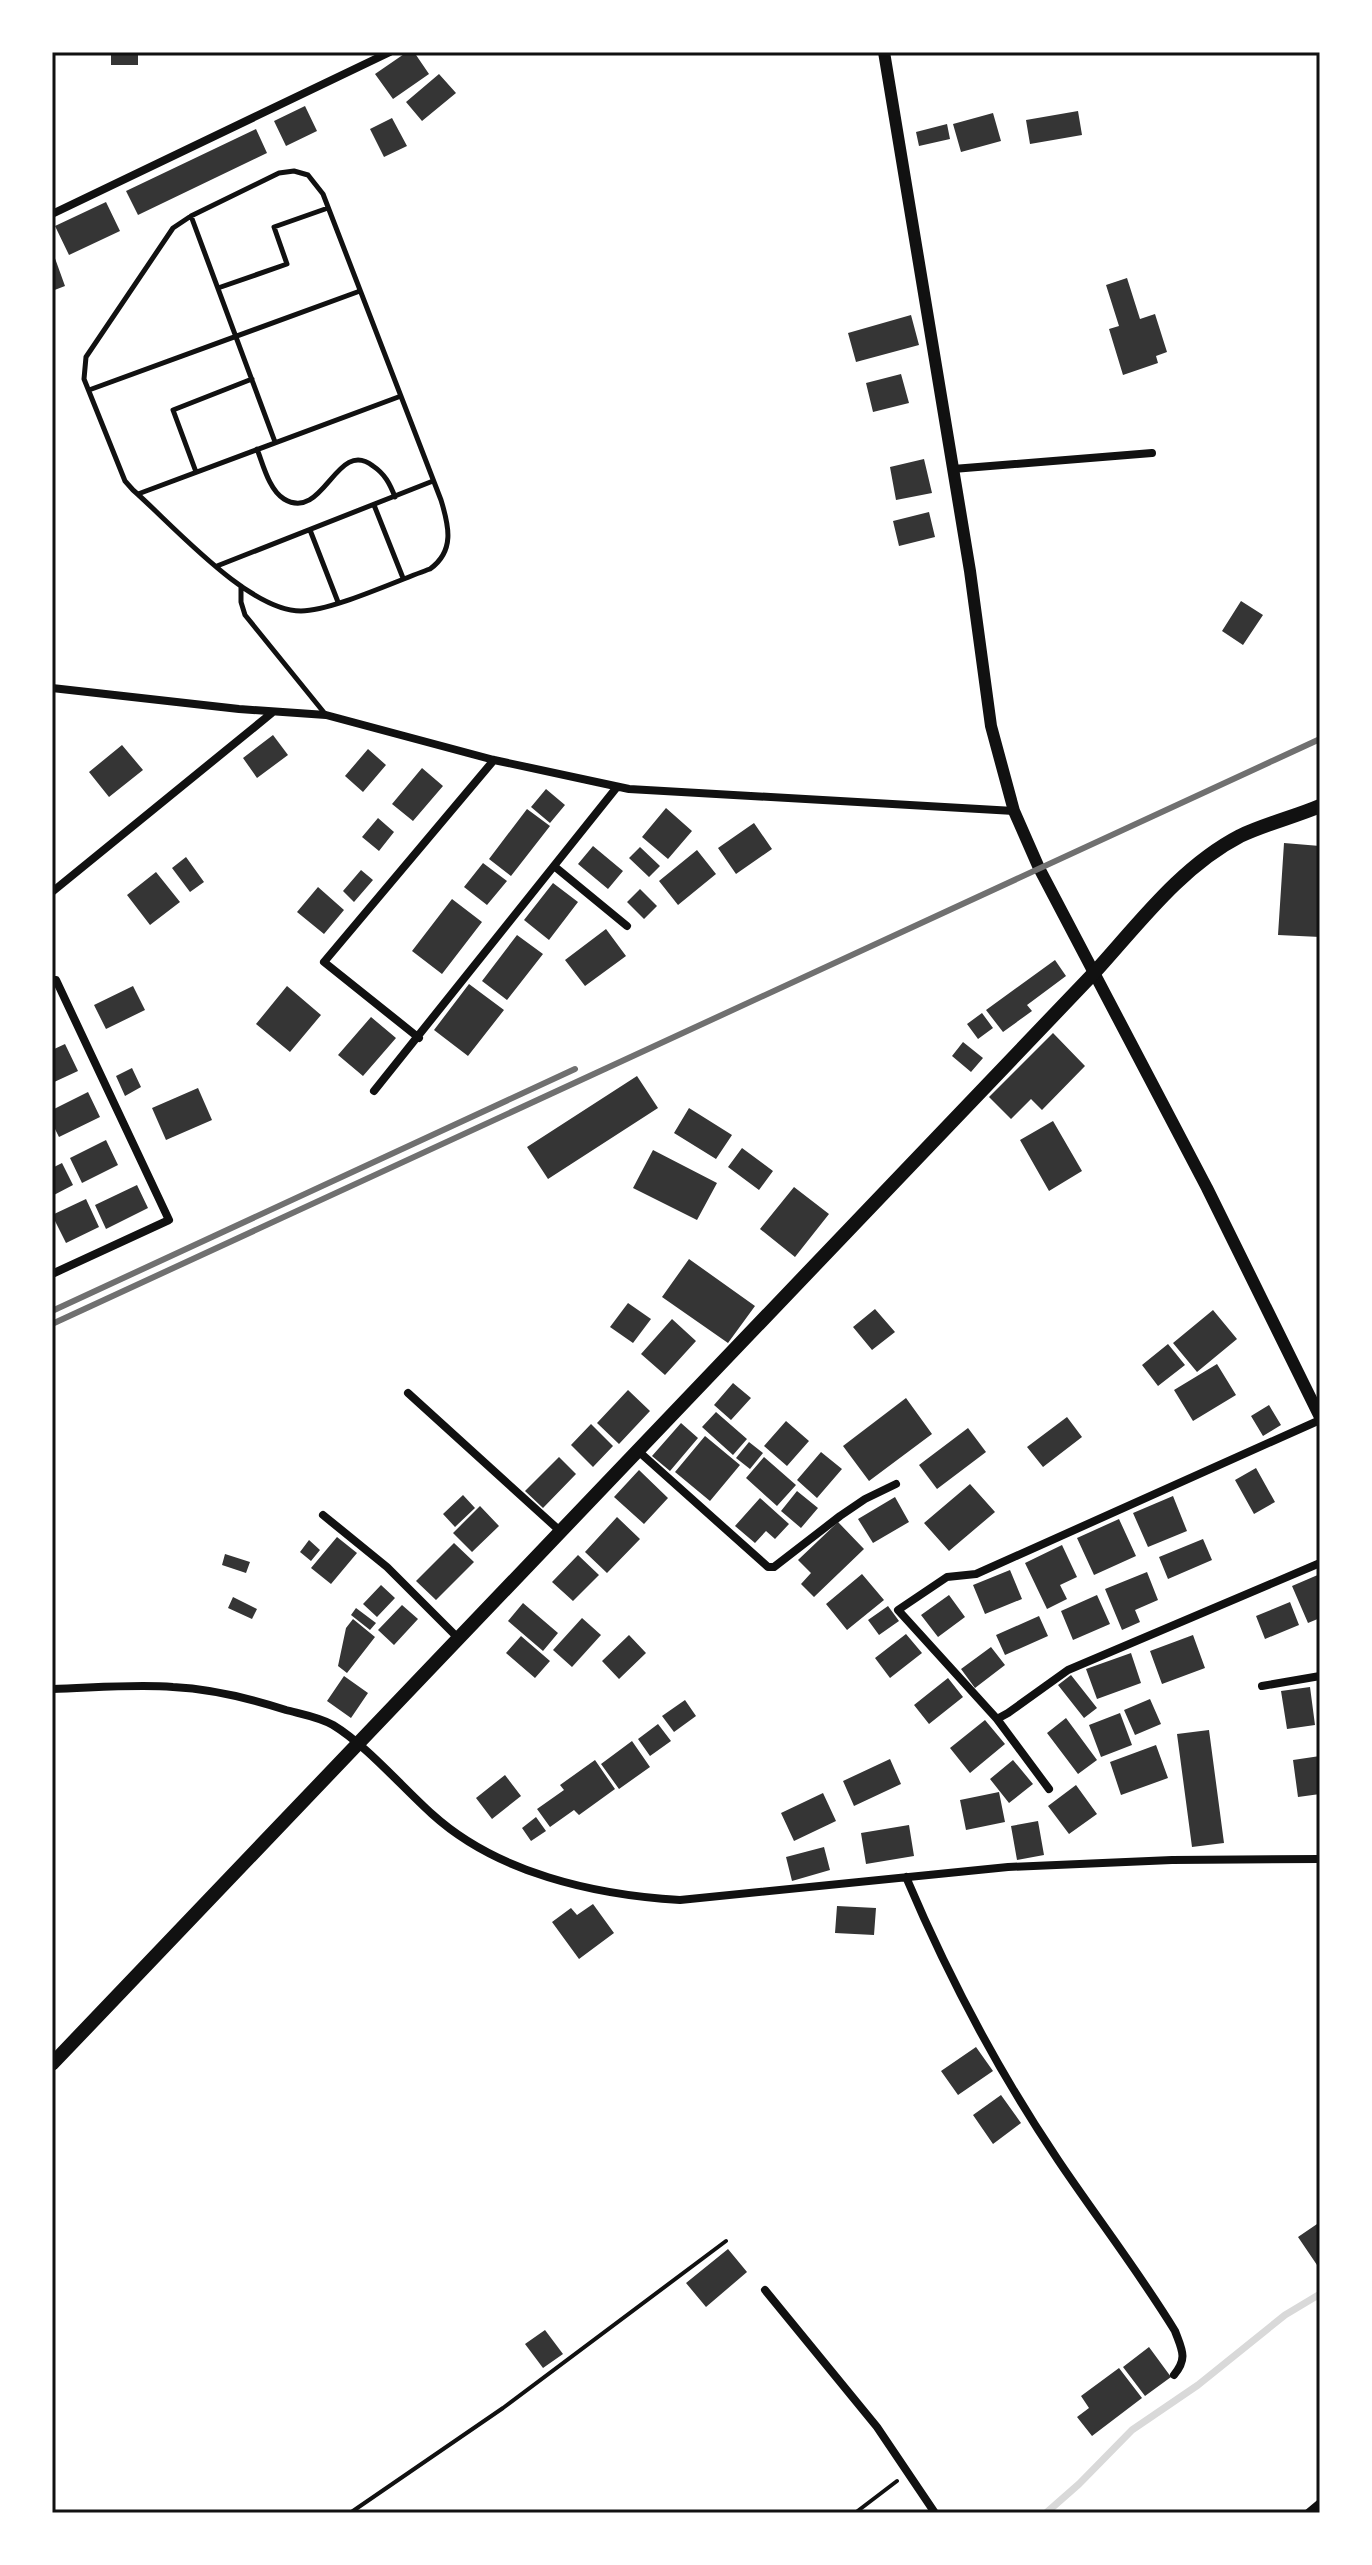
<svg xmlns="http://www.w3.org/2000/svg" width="1372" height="2565" viewBox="0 0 1372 2565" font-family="'PT Serif',serif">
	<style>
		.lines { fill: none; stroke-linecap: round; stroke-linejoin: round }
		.stream { stroke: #d9d9d9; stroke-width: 7 }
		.building { fill: #353535 }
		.path { stroke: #111; stroke-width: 4 }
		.service { stroke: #111; stroke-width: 5 }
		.minor { stroke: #111; stroke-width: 8 }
		.tertiary { stroke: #111; stroke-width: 12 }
		.secondary { stroke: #111; stroke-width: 14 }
		.rail { stroke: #707070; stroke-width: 6 }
		.neatline { fill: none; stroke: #111; stroke-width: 3 }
	</style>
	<rect width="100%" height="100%" fill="#fff"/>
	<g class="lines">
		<!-- stream -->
		<path class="stream" d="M1046,2513l33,-29 53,-54 66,-45 87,-70 35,-21"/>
	</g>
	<!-- building -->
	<path class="building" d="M111,52h27v13h-27z
		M407,52h7l15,22 -36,25 -18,-25z
		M439,74l17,19 -34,28 -16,-19z
		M305,106l12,25 -31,15 -12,-25z
		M1078,111l4,24 -52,9 -4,-24z
		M993,113l8,28 -40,11 -8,-28z
		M392,118l15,28 -23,11 -14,-28z
		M947,124l3,15 -31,7 -3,-14z
		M256,129l11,24 -129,62 -12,-24z
		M106,202l14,29 -51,24 -14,-29z
		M52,250l13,36 -13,5z
		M1127,278l13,41 15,-5 12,38 -11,4 2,7 -35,12 -14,-46 10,-3 -13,-41z
		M911,315l8,30 -63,17 -8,-29z
		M901,374l8,29 -36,9 -7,-29z
		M924,459l8,34 -36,7 -6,-33z
		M929,512l6,25 -36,9 -6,-25z
		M1241,601l22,14 -20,30 -21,-14z
		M273,735l15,20 -31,23 -14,-20z
		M122,745l21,25 -34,27 -20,-25z
		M368,749l18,16 -23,27 -18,-16z
		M422,768l21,18 -30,35 -21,-17z
		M546,789l19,16 -15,18 -19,-16z
		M666,808l26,23 -24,28 -26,-22z
		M527,809l23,17 -39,50 -22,-17z
		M378,818l16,14 -15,19 -17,-14z
		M754,823l18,26 -36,25 -18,-26z
		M1284,843l36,3v91l-42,-2z
		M593,846l30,25 -15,18 -30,-25z
		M640,847l20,19 -11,11 -20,-19z
		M697,850l19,24 -38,31 -19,-24z
		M186,857l18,25 -14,10 -18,-24z
		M483,863l24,18 -20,24 -23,-18z
		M361,870l12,10 -19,22 -11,-11z
		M156,872l24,30 -30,23 -23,-30z
		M553,883l25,19 -29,38 -25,-20z
		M318,887l26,23 -20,24 -27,-22z
		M640,889l17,17 -13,13 -17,-17z
		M452,899l30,23 -40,52 -30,-23z
		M606,929l20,27 -41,30 -20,-26z
		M517,935l26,19 -36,46 -25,-19z
		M1055,960l11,16 -39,29 5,6 -29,21 -17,-22z
		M469,984l35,26 -36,46 -34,-26z
		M133,986l12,24 -39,19 -12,-24z
		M287,986l34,29 -31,37 -34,-28z
		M982,1013l11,15 -15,11 -11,-15z
		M371,1017l25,21 -33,38 -25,-21z
		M1053,1033l32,33 -43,44 -11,-11 -20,20 -22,-22z
		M963,1042l20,16 -12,14 -19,-16z
		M65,1044l13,27 -26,12v-33z
		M132,1068l9,19 -16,9 -9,-20z
		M637,1076l21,32 -110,71 -21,-32z
		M198,1088l14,32 -46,20 -14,-32z
		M88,1092l12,25 -41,20 -7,-14v-13z
		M689,1108l43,27 -16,24 -42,-26z
		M1053,1121l29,50 -33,20 -29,-51z
		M106,1140l12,25 -36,18 -12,-25z
		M742,1148l31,23 -14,19 -31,-23z
		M653,1150l64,33 -20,37 -64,-32z
		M62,1163l11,22 -21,11v-28z
		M137,1185l11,23 -42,21 -11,-24z
		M794,1187l35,27 -34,43 -35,-28z
		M86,1199l13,28 -33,16 -14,-28z
		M689,1259l66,47 -27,37 -66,-46z
		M628,1303l23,16 -18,24 -23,-16z
		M875,1309l20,23 -23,18 -19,-23z
		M1213,1310l24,29 -40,33 -24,-29z
		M672,1319l24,22 -31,34 -24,-21z
		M1168,1344l17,21 -27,21 -16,-21z
		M1217,1364l19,31 -43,26 -19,-31z
		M733,1383l18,15 -20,22 -17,-15z
		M628,1390l22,21 -31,33 -22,-21z
		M906,1398l26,36 -63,47 -26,-35z
		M1269,1405l12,20 -18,11 -12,-20z
		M716,1412l31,27 -14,16 -31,-28z
		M1067,1417l15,20 -39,30 -16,-20z
		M786,1421l23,20 -22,25 -23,-20z
		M681,1423l17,15 -28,33 -18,-15z
		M591,1424l22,22 -20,21 -22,-22z
		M968,1428l18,24 -49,37 -18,-24z
		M705,1436l35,29 -30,36 -35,-29z
		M749,1442l14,11 -13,16 -14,-11z
		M821,1452l21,17 -25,29 -20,-18z
		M559,1457l17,17 -33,34 -18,-17z
		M764,1457l32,28 -19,21 -31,-28z
		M1256,1468l19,34 -21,12 -19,-34z
		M639,1470l29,28 -24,26 -30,-27z
		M970,1484l25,28 -46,39 -25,-28z
		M797,1491l21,17 -17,20 -20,-17z
		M463,1495l12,13 -20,19 -12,-13z
		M1173,1496l14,35 -39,16 -15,-34z
		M895,1497l14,25 -36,21 -15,-24z
		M760,1498l29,26 -14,15 -9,-8 -11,12 -20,-17z
		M480,1506l19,20 -27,26 -19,-19z
		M617,1517l23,22 -33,34 -22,-21z
		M1119,1519l17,37 -42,19 -17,-37z
		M838,1522l26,27 -50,48 -13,-13 10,-11 -13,-13z
		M337,1537l20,16 -26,31 -20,-16z
		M1203,1539l9,21 -44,19 -9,-22z
		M309,1540l11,10 -9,11 -11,-9z
		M454,1543l20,19 -38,38 -20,-19z
		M1062,1545l15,32 -17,8 7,14 -20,10 -22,-46z
		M225,1554l25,8 -4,11 -24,-8z
		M578,1555l21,20 -26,26 -21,-19z
		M1010,1570l12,29 -37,15 -12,-29z
		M1147,1572l11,28 -23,10 5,12 -18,8 -17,-41z
		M862,1574l22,26 -37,30 -21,-26z
		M1320,1574v44l-12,5 -16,-37z
		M381,1585l14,13 -18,19 -14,-13z
		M949,1595l16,22 -27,20 -17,-22z
		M1097,1595l13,29 -37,16 -12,-29z
		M233,1597l24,12 -5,10 -24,-11z
		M1290,1602l9,23 -34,14 -9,-23z
		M523,1603l35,30 -15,18 -35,-30z
		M402,1605l16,14 -24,26 -16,-15z
		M888,1606l11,15 -20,14 -11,-15z
		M356,1608l20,15 -6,7 -19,-15z
		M1039,1616l9,20 -43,19 -9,-20z
		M582,1618l19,17 -29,32 -19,-17z
		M353,1619l22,18 -28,36 -9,-7 8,-38z
		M906,1634l16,19 -32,25 -15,-20z
		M629,1635l17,18 -27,26 -17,-18z
		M1193,1635l12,33 -43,16 -12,-33z
		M521,1636l29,25 -15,17 -29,-25z
		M991,1647l14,18 -30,23 -14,-19z
		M1131,1653l10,30 -44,16 -11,-30z
		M1071,1675l26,33 -13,10 -26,-33z
		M344,1676l24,17 -17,25 -24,-17z
		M948,1678l15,19 -34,27 -15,-19z
		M1310,1687l5,38 -28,4 -6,-38z
		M1150,1699l11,25 -26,11 -11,-25z
		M685,1700l11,16 -22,16 -12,-16z
		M1120,1713l12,32 -31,12 -12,-32z
		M1066,1718l31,42 -19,14 -31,-41z
		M985,1720l20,24 -35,29 -20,-25z
		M658,1724l13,17 -21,15 -12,-17z
		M1209,1730l15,113 -32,4 -15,-113z
		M632,1741l18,26 -31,22 -18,-25z
		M1156,1745l12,33 -47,17 -11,-33z
		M1320,1756v38l-22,3 -5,-37z
		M890,1759l11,25 -47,22 -11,-25z
		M595,1760l20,29 -36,26 -5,-5 -24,17 -13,-18 27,-19 -4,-5z
		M1013,1760l20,24 -24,19 -19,-24z
		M505,1775l16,21 -29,23 -16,-21z
		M1076,1785l21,29 -28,20 -21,-28z
		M999,1792l6,30 -39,8 -6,-30z
		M823,1793l13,28 -42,20 -13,-28z
		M536,1817l10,14 -15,10 -9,-13z
		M1038,1821l6,34 -27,5 -6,-34z
		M909,1825l5,31 -48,8 -5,-31z
		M824,1847l6,23 -38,11 -6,-24z
		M593,1904l21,29 -35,26 -27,-37 19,-14 6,7z
		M837,1906l39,2 -2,27 -39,-2z
		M976,2047l17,24 -35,24 -17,-24z
		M1001,2095l20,28 -28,21 -20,-29z
		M1320,2222v41l-3,2 -19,-28z
		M728,2249l19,23 -41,35 -20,-24z
		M545,2330l18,24 -20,14 -18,-24z
		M1149,2347l22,30 -26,19 -22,-29z
		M1119,2368l23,30 -50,38 -15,-19 12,-9 -8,-12z"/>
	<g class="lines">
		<!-- path -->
		<path class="path" d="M350,2513l153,-105 223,-167
			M855,2513l42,-32"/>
		<!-- service -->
		<path class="service" d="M294,171l14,4 15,19 118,306c8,26 14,51 -11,69 -32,11 -98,42 -129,42 -53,0 -129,-87 -168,-121l-8,-9 -41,-102 2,-22 87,-129 18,-12 88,-43z
			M191,216l84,226
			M218,288l69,-24 -13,-37 54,-19
			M89,390l271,-99
			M257,449c6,15 12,41 27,50 40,24 52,-62 89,-33 12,8 17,18 22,31
			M196,472l-23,-62 79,-31
			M138,494l263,-98
			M374,505l29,73
			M310,530l28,72
			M217,566l216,-85
			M241,586v16l4,13 81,100"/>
		<!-- minor -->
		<path class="minor" d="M52,214l338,-162
			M953,469l199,-16
			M52,688l187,21 87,6 168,45 135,29 385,22
			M554,866l73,60
			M52,892l221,-180
			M52,981l4,-1 113,240 -117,54
			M419,1038l-95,-76 170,-202
			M374,1091l243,-304
			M408,1393l152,138
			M1320,1420l-344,154 -29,3 -49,33 99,109 11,-6 60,-43 252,-107
			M637,1450l131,117h6l66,-51 25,-17 31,-15
			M323,1515l64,52 72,72
			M1262,1686l58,-10
			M52,1689c40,-1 82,-5 121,-2 39,2 76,11 113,23 15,4 33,7 47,15 33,20 69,62 99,89 65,59 162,81 248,86l328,-33 164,-7 148,-1
			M997,1719l52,70
			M906,1877c42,99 92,194 152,283 39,58 81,112 117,171 7,19 13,27 -1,44
			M765,2290l112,137 58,86
			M1308,2513l12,-10"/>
		<!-- tertiary -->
		<path class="tertiary" d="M884,52l86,519 21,155 23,85 25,57 168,320 113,229"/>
		<!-- secondary -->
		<path class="secondary" d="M52,2064l1041,-1090c44,-48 87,-107 147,-138 25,-12 54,-19 80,-30"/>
		<!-- rail -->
		<path class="rail" d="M52,1311l523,-242
			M52,1324l1268,-585"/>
	</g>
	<!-- border -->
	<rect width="1372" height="2565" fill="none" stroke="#ffffff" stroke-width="108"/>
	<rect x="54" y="54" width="1264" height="2457" class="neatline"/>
</svg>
